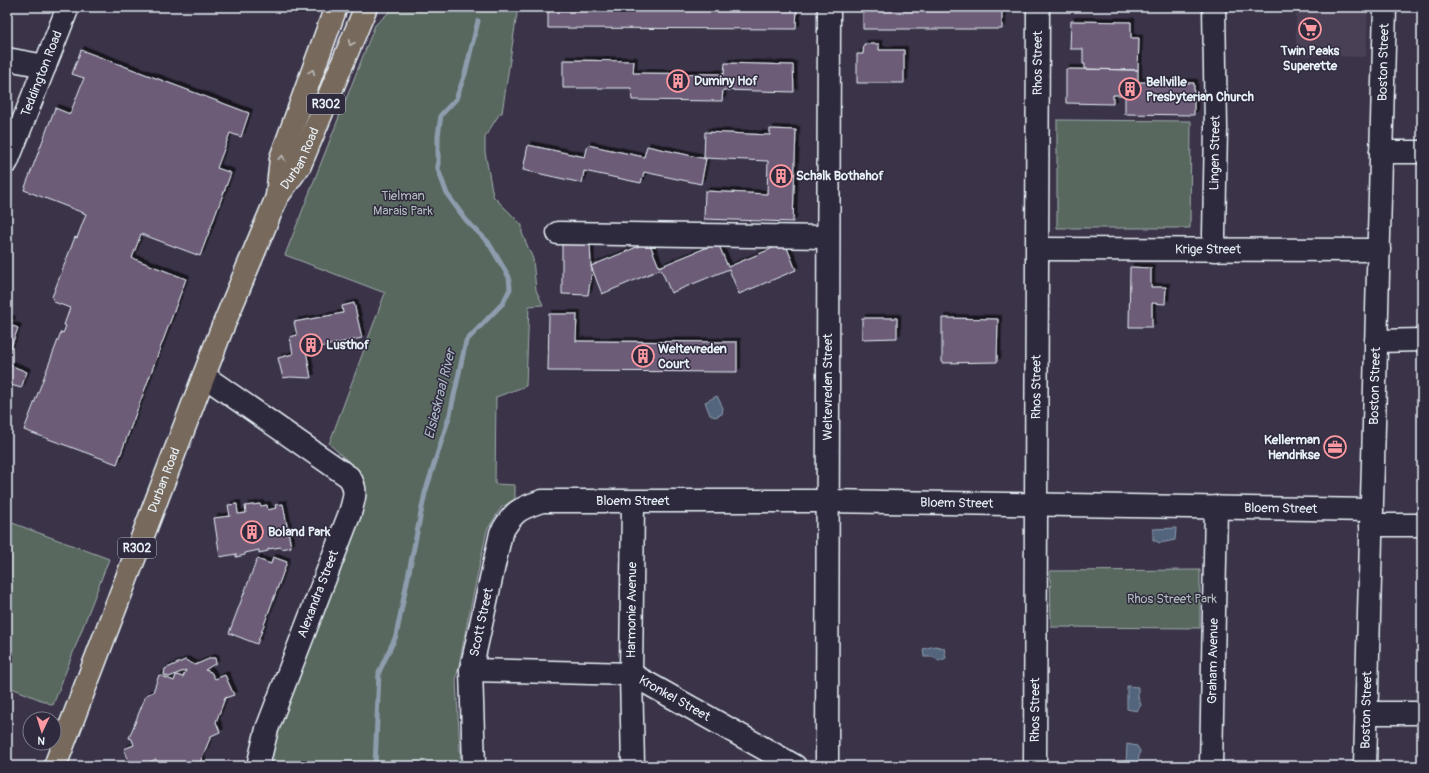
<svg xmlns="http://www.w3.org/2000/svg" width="1429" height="773" viewBox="0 0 1429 773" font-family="Pangolin,sans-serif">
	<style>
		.built { fill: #4a4057 }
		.green { fill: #59685f; stroke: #a0acac }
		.water { fill: #52657d; stroke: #8e9dae }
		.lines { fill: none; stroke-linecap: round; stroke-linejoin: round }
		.stream { stroke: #8e9dae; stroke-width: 5 }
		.building { fill: #6c5c77; stroke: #e8f1f8; filter: url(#shadow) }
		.minor-casing { stroke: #e8f1f8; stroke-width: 25 }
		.major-casing { stroke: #e8f1f8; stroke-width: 25 }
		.minor { stroke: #2f2a3d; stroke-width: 22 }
		.major { stroke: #77695c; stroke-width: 22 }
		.oneway { stroke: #bbbbba }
		.labels { text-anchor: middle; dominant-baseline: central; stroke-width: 3; stroke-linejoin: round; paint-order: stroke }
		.shield { fill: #2f2a3d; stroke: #b0b5c0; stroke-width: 1 }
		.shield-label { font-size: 12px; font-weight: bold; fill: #e8f1f8 }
		.poi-label { font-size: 13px; font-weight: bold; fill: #e8f1f8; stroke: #2f2a3d; text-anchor: start }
		.street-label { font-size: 13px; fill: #e8f1f8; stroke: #2f2a3d }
		.park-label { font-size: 13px; fill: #afbabb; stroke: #2f2a3d }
		.water-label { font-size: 14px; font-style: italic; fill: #acb9c7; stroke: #2f2a3d }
	</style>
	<defs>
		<filter id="shadow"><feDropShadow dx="3.5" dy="-3.5" stdDeviation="0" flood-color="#0009"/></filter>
	</defs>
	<rect width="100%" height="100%" fill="#3b3449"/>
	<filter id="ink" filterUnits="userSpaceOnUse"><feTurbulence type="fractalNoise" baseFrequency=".025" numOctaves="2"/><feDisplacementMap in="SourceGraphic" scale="8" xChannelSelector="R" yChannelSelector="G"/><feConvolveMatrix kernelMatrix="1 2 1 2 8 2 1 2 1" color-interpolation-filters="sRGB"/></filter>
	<g filter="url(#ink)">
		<!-- built -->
		<path class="built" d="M1296,7h72l-2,50 -70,-2z"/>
		<!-- green -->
		<path class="green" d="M395,7h123l-16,106h-2l-15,24v15l8,44 29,29v8l11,26 3,31 7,15 -14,1 -3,80 -30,11 -1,87 20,1v14l-14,9 -14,22 -20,94 -11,56 5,86h-191l5,-27 90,-241 -9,-30 -27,-24 56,-151 -100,-38 90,-230z
			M1057,120l134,1 -1,107h-133z
			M7,521l102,38 -56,146 -46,-19z
			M1200,570v58l-149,-1 -1,-56z"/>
		<!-- water -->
		<path class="water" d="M717,396l6,12 -1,6 -7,3 -5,-2 -5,-13z
			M1176,528l-1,12 -15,3 -7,-3v-11z
			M935,646l9,2 2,10 -7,3 -6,-4h-9l-1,-8z
			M1127,686l11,1v10l3,8 -4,6 -10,-2z
			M1127,744l10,2 3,5 -3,15h-11z"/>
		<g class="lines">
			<!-- stream -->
			<path class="stream" d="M375,766l4,-94 17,-36 29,-143 25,-79 16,-73 37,-38 7,-14 -1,-12 -21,-35 -22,-22 -19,-26 -9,-25v-33l3,-21 15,-16 9,-25 13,-53"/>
		</g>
		<!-- building -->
		<path class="building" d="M548,7h249l-1,22 -248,-1z
			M863,7h139v22h-139z
			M1071,21l60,1v16h8l-1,32 -53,-1v-5h-2v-15h-13z
			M864,44h15v6h25v33h-47v-29h6z
			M81,50l168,63 -8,24 -11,-4 -13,35 14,5 -31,83 -59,-22 -9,24 54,21 -69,185 -93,-34 37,-98 2,1 3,-7 -2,-1 6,-17 -16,-6 -2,-5 23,-60 2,1 9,-24 -62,-24 31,-82 15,6 14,-36 -12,-4z
			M563,60l71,1 -1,12 91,1 1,-11 68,2 1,27 -71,-2 -1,11 -90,-1 -1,-12h-68z
			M1066,69l72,1v12l56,1v32l-69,-1v-19h-12v9l-47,-1z
			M770,129l26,1 -3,92 -89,-3 1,-28 62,3 1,-33 -64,-3 1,-26 65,3z
			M528,145l57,12 3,-12 56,12 3,-11 59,13 -5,25 -57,-12 -3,11 -57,-12 -2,12 -59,-13z
			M562,239l28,1 1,26 1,4 -4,25 -26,-1z
			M649,242l10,25 59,-24 10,24 57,-24 11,27 -57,24 -10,-25 -58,24 -10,-24 -59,25 -11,-28z
			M1130,267l21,1v19h15l-1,17 -13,-1v24h-23z
			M354,303l8,35 -56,12 5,28 -21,-1 -7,1 -5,-20 15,-4 -3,-17 7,-2 -3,-13 49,-9 -1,-7z
			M549,314h28l-1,27 161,1v30l-189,-1z
			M7,318l5,2 -2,5 8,3 -11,30z
			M862,318h35v20l-35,1z
			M942,318l56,1 -1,43 -55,1z
			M10,365l17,7 -6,16 -10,-3 -4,11v-27l2,1z
			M237,504l1,10 8,-1 -1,-7 15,-2 1,2 6,-1 1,5 8,-2 -1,-3 8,-1 8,43 -9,2 -1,-2 -13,2v2l-9,2v-3l-14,3v2l-9,2v-3l-16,3 -6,-39 16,-2 -2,-11z
			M273,557l14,5 -30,82 -28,-11 28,-74 14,5z
			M211,658h4l1,5 -11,7 6,2 4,7 10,-4 9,20 -9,3 -9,24 4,10 -9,4 -10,24 3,6h-47l-1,-7 -15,7h-10l-7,-17 10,-4 -2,-6 -3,-1 17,-43 7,-3 6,-17 15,6 2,-6 7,2 3,-7 -17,7 -5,-2 1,-6 20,-9 10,5z"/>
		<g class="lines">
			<!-- minor casing -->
			<g class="minor-casing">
				<g id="minor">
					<path d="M1214,7l2,121 -2,107 1,15"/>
					<path d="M7,59l38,7"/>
					<path d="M1381,152h41"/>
					<path id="s1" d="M7,162l61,-155"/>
					<path d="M558,233l270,4"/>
					<path id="s2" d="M1038,249l341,1"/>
					<path d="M1376,341l46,-1"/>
					<path d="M204,376l145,101c9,12 5,22 1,36l-83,216 -9,37"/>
					<path d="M1371,525h51"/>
					<path id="s3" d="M471,670l160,4 164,92"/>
					<path d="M1366,713h56"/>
					<path id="s4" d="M474,766l-3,-96 30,-137c13,-22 17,-24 41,-32h285l545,9"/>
					<path id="s5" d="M633,766l-2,-92 2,-172"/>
					<path id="s6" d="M827,766l2,-759"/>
					<path id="s7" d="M1035,766l3,-759"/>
					<path id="s8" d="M1211,766l5,-259"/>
					<path id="s9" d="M1365,766l20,-759"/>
				</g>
			</g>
			<!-- major casing -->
			<g class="major-casing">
				<g id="major">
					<path d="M277,196l4,-38 55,-151"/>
					<path id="s10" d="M55,766l166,-435 56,-134 23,-32 66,-158"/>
				</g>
			</g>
			<!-- minor -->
			<use href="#minor" class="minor"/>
			<!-- major -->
			<use href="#major" class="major"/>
		</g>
		<!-- one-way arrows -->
		<defs><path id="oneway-chevron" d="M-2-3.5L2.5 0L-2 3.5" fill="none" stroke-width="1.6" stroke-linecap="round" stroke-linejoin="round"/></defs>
		<g class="oneway">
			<use href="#oneway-chevron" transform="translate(351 43) rotate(113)"/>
			<use href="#oneway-chevron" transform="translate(312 72) rotate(-70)"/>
			<use href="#oneway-chevron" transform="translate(282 158) rotate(-77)"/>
		</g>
	</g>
	<!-- icons -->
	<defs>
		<g id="supermarket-ring" transform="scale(1.15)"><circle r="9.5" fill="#2f2a3d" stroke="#ff9aa2" stroke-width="1.5"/><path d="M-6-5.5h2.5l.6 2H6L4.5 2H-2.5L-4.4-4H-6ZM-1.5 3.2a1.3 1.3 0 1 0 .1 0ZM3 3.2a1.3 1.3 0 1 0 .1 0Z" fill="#ff9aa2"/></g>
		<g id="building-ring" transform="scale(1.15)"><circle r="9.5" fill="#2f2a3d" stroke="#ff9aa2" stroke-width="1.5"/><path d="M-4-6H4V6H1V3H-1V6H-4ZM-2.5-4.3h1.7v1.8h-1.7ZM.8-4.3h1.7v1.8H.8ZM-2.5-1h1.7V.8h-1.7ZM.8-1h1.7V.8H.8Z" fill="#ff9aa2"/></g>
		<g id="office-ring" transform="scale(1.15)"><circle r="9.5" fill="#2f2a3d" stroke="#ff9aa2" stroke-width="1.5"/><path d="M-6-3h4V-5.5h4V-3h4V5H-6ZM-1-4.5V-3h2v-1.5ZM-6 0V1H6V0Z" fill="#ff9aa2"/></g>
	</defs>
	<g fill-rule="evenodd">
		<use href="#supermarket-ring" x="1310" y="29"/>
		<use href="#building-ring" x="678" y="81"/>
		<use href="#building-ring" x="1130" y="89"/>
		<use href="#building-ring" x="781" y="176"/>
		<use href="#building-ring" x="311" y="345"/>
		<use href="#building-ring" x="643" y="356"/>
		<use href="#office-ring" x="1335" y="447"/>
		<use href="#building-ring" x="252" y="532"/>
	</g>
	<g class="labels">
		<!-- shield labels -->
		<g class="shield">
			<rect x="307" y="94" width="38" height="20" rx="3"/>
			<rect x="118" y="538" width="38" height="20" rx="3"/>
		</g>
		<g class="shield-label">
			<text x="326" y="104">R302</text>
			<text x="137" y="548">R302</text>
		</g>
		<!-- poi labels -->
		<g class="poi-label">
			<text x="1310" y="51" text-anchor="middle">Twin Peaks<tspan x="1310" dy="15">Superette</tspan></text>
			<text x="694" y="81">Duminy Hof</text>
			<text x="1146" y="82">Bellville<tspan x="1146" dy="15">Presbyterian Church</tspan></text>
			<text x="796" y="176">Schalk Bothahof</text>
			<text x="326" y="345">Lusthof</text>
			<text x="658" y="349">Weltevreden<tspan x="658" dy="15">Court</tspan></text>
			<text x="1320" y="440" text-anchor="end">Kellerman<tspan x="1320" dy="15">Hendrikse</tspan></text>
			<text x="268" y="532">Boland Park</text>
		</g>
		<!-- street labels -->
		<g class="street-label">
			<text stroke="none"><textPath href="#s7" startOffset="703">Rhos Street</textPath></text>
			<text stroke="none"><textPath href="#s9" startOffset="704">Boston Street</textPath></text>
			<text stroke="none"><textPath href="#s1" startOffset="95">Teddington Road</textPath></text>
			<text transform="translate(1215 153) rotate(-89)">Lingen Street</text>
			<text stroke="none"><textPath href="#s10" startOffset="656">Durban Road</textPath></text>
			<text stroke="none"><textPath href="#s2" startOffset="170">Krige Street</textPath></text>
			<text stroke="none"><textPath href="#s6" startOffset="379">Weltevreden Street</textPath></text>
			<text stroke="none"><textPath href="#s7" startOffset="379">Rhos Street</textPath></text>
			<text stroke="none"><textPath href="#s9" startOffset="380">Boston Street</textPath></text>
			<text stroke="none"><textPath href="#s10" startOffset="306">Durban Road</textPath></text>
			<text stroke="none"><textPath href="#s4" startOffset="381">Bloem Street</textPath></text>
			<text stroke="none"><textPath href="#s4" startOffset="705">Bloem Street</textPath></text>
			<text stroke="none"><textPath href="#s4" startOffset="1029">Bloem Street</textPath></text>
			<text transform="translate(318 594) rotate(-69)">Alexandra Street</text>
			<text stroke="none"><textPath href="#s5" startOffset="156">Harmonie Avenue</textPath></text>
			<text stroke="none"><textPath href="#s4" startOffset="145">Scott Street</textPath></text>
			<text stroke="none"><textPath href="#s8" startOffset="105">Graham Avenue</textPath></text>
			<text stroke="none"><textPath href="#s3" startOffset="210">Kronkel Street</textPath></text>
			<text stroke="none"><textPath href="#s7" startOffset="56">Rhos Street</textPath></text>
			<text stroke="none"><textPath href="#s9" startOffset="56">Boston Street</textPath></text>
		</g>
		<!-- park labels -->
		<g class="park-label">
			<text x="403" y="196">Tielman<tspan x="403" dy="15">Marais Park</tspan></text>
			<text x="1172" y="599">Rhos Street Park</text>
		</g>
		<!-- water labels -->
		<g class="water-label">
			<text transform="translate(440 394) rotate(-76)">Elsieskraal River</text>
		</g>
	</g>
	<!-- margin -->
	<rect width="1429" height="773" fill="none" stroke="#2f2a3d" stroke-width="24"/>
	<rect x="12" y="12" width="1405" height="749" fill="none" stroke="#e8f1f8" stroke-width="1.5" filter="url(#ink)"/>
	<!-- north arrow -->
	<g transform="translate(42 731) rotate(184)"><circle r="19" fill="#2f2a3d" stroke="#797a88"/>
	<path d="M0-3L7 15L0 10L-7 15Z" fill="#ff9aa2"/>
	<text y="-6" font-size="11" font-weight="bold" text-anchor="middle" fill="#e8f1f8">N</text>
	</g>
</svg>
